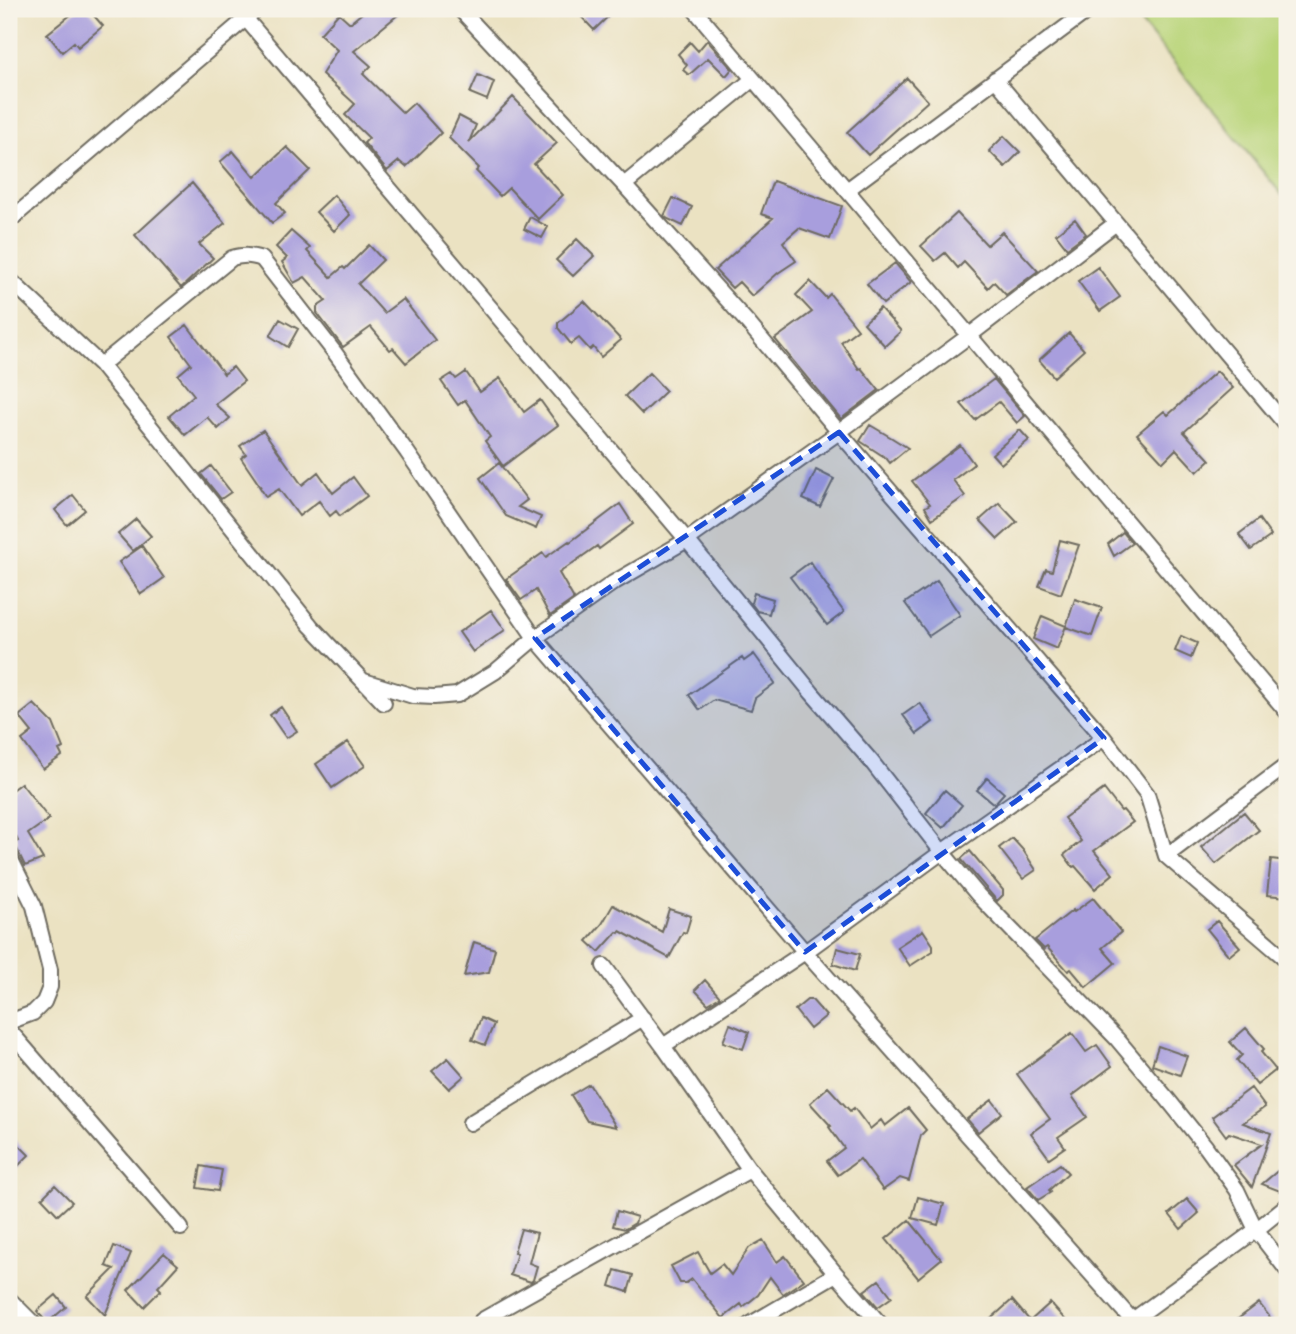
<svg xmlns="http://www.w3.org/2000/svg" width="1296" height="1334" viewBox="0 0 1296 1334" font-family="'Playpen Sans',sans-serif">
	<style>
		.green { fill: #bad57a; stroke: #728052; stroke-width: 2 }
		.building { fill: #a89edd }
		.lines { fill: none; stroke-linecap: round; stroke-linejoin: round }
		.minor-casing { stroke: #6e6b60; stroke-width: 18 }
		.minor { stroke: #fff; stroke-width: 14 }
		.marked { fill: #1d4ed8; fill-opacity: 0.2; stroke: #1d4ed8; stroke-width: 5; stroke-dasharray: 14 9; stroke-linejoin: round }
	</style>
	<rect width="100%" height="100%" fill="#f7f3e8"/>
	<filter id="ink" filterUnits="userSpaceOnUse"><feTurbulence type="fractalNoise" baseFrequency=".0143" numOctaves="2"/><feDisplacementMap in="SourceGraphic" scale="14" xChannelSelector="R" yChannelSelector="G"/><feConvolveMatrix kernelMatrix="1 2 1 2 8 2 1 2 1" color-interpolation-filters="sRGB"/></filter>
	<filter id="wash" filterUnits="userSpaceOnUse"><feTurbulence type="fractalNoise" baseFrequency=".00686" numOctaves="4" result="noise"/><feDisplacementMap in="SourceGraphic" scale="28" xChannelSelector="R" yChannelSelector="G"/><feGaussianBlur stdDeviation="1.57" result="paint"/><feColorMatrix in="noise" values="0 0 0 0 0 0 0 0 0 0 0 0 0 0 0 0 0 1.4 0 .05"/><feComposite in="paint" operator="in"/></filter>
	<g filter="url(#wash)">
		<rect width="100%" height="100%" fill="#ebe2c2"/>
		<!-- green -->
		<path class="green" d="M1130,9h157v192z"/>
		<g id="blocks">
			<!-- building -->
			<path class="building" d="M78,9h10l15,17 -25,21 -4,-5 -12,10 -15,-18z
				M367,9h38l-51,42 17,15 -8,8 40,39 11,-10 27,30 -35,34 -7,-6 -12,10 -23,-28 5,-5 -24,-23 10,-11 -33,-30 15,-24 -17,-16 19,-21 11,10z
				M574,9h42l-22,21z
				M707,40l25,29 -6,7 -18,-18 -19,17 -6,-5 4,-5 -9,-11 12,-12 8,9z
				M478,75l16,7 -7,18 -17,-7z
				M907,78l21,23 -60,54 -21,-23z
				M513,97l44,46 -23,21 29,31 -25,24 -29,-31 -9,8 -24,-25 3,-3 -30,-30 10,-22 17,9 -7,17z
				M1004,136l16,16 -15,15 -16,-16z
				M287,147l23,23 -34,33 9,10 -13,10 -52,-61 13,-11 22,26z
				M773,181l69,25 -12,33 -31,-11 -16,14 13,19 -18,12 -26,23 -13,-14 -7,6 -17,-18 58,-52 -12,-4z
				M192,183l33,40 -26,21 14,14 -32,30 -46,-53z
				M334,195l16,20 -16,16 -18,-19z
				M673,198l19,9 -9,19 -15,-7 -4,-3z
				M957,213l30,32 15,-13 36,39 -32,24 -12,-13 -6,6 -24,-26 -6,6 -13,-15 -10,8 -14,-15z
				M530,217l18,10 -6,11 -18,-9z
				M1075,219l11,15 -19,14 -11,-14z
				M291,231l19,17 -3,3 24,26 12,-10 2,2 24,-24 14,15 -25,24 26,29 19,-14 32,41 -29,23 -13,-15 -3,2 -19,-23 -28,20 -26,-34v-6l9,-6 -21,-24 -11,6 -12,-21 5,-4 -11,-11z
				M577,239l17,17 -21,20 -17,-16z
				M895,263l16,19 -28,22 -16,-20z
				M1098,267l22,30 -20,14 -22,-30z
				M810,281l16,17 4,-4 28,35 -17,13 18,27 2,-1 18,22 -38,29 -66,-80 37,-27 -16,-17z
				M584,301l37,39 -20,17 -8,-10 -3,3 -11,-12 -8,6 -13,-16v-5z
				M880,308l21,23 -16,15 -21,-23z
				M280,319l18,10 -10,18 -18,-11z
				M187,325l37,49 9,-7 11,14 -29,23 15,14 -12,11 -11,-12 -22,18 -16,-19 25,-21 -16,-20 13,-11 -20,-27z
				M1069,333l15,17 -30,27 -15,-17z
				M1217,371l16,17 -49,44 26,28 -13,12 -21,-23 -13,13 -26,-28 27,-23 4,4z
				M466,372l14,20 20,-14 24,34 16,-12 18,25 -55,41 -18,-25 5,-4 -25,-37 -7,5 -17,-24 11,-7 4,5z
				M649,373l17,18 -24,23 -17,-18z
				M994,379l31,37 -8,7 -18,-21 -24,18 -14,-16z
				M870,425l22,13 16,10 -18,15 -4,-5 -26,-17z
				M263,430l39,55 16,-13 15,21 20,-16 14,19 -27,20 -4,-5 -6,5 -11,-15 -20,15 -20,-27 -13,8 -7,-11h1l-19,-28 5,-4 -6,-8z
				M1020,430l9,10 -28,24 -9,-10z
				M960,445l14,19 -21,16 12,16 -33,23 -7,-12 5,-3 -18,-23z
				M499,463l28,37 -9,7 23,10 -5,12 -30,-13 -26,-38z
				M211,466l20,26 -10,7 -20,-25z
				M816,470l18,9 -14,28 -17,-8z
				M73,495l12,15 -18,15 -12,-15z
				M999,503l18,19 -19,17 -18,-19z
				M620,504l13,20 -34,25 -2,-3 -38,27 15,26 -24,17 -14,-26 -15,10 -15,-21 37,-26 3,4 23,-16 1,1z
				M136,519l15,17 -18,15 -15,-17z
				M1259,519l12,17 -20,14 -12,-16z
				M1123,532l9,11 -18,13 -6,-12z
				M1060,540l19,5 -18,49 -22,-8 7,-17 6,2z
				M142,546l22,32 -23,16 -22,-32z
				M810,562l19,27 -1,1 16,22 -17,13 -37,-48z
				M937,581l23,34 -31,21 -24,-33z
				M754,593l19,6 -4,15 -12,-3 -6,-8z
				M1075,599l27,9 -10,28 -26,-9z
				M491,610l14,20 -32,22 -14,-20z
				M1042,616l24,10 -9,23 -24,-10z
				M1181,636l16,7 -6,15 -16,-7z
				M754,654l21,29 -20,15 -4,12 -37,-10 -14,10 -11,-15 53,-37 2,3z
				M920,703l13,19 -16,12 -14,-19z
				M34,704l19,19 10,25 -4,2 3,6 -19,13 -21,-29 10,-8 -13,-16z
				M281,707l16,24 -11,7 -16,-23z
				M348,742l17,24 -33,22 -16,-24z
				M987,778l17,15 -10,11 -17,-14z
				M21,783l28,36 -21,15 15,25 -18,7 -11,-23 4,-2 -9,-19v-30z
				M1104,789l17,22 2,-1 10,12 -39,29 19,23 -18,15 -20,-23 -2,1 -9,-12 17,-14 -17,-23z
				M945,790l17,15 -19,23 -17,-15z
				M1244,812l15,18 -43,34 -15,-17z
				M1012,838l11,12 13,20 -13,9 -24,-31z
				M970,851l33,39v5l-6,6 -36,-42z
				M1271,859l16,2v36l-20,-2z
				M1093,898l28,34 -19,16 13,15 -29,24 -15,-18 -3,2 -21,-24 -3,2 -9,-9 38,-30 1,2z
				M613,905l49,27 7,-23 22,7 -5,17 -3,-1 -14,26 -49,-27 -1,2 -2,-1 -18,20 -12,-11 15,-17z
				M1217,921l23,26 -11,9 -22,-27z
				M923,930l10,15v6l-23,15 -13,-19z
				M474,942l21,7 -6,23 -25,4z
				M837,948l23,6 -5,17 -22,-7z
				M705,980l15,17 -12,7 -13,-14z
				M807,1000h5l14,16 -16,13 -15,-19z
				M481,1018l13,6 -9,21 -13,-5z
				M730,1024l19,8 -6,17 -20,-7z
				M1246,1028l18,21 -3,3 15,18 -19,15 -20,-25 5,-5 -12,-13z
				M1072,1033l14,19 11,-7 15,21 -40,30 15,21 -29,20 7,10 -16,11 -18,-25 19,-14 -33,-45z
				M1158,1046l29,10 -7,19 -28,-10z
				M448,1058l16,18 -15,13 -17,-18z
				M589,1084l27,43 -29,-6 -16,-26z
				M828,1087l22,24 4,-3 16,21 11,-9 4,6 23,-18 18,22 -5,5 -12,46 -9,-3 -17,12 -23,-31 -22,16 -11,-14 17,-13 -15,-21 2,-1 -21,-23z
				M1251,1088l14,19 -22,16 28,10 -19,54 -18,-22 28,-21 -33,-11 -3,3 -14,-19z
				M992,1100l10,13 -24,19 -11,-13z
				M9,1135l20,20 -20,20z
				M1287,1163v11l-7,17 -18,-7z
				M1060,1164l8,9 -19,17 2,2 -13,8 -11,-13z
				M201,1166l21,4 -4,21 -21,-3z
				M55,1185l17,17 -14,13 -16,-17z
				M918,1197l26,7 -6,21 -26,-7z
				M1187,1199l12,14 -18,16 -12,-15z
				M617,1211l20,6 -2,6 -10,6 -12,-3z
				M909,1220l32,39 -23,19 -32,-39z
				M521,1229l16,4 -8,30 8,3 -4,14 -2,2 -21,-7 7,-22 -3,-1z
				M763,1240l14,22 8,-6 19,24 -21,14 -13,-17 -12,18 -15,12 -2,-3 -18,14 -31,-39 -6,4h-6l-9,-17 27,-14 12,21 12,-9 9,11 18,-27z
				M114,1246l17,7 -26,62 -18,-19 27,-27 -8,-3z
				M164,1253l14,12 -20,22 3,3 -17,17 -16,-17z
				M615,1270l18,5 -5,17 -18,-6z
				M879,1280l13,17 -14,10 -14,-16z
				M56,1295l10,12 -19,16 -10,-12z
				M1012,1300l18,21 20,-18 20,22h-86z
				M1259,1303l17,22h-46z"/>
		</g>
	</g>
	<g filter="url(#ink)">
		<use href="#blocks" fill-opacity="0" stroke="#6e6b60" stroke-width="2"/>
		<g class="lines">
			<!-- minor casing -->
			<g class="minor-casing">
				<path id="minor" d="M240,9l6,10 441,521 125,153 59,68 71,91 36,43 139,144 48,57 41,51 31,43 19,40 31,40
					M460,9l164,176 124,138 91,109 265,306 43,56 19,62 121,104
					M694,9l593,703
					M995,79l292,347
					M624,185l129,-106
					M847,190l243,-181
					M9,221l248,-212
					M9,279l92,86 210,261 73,77
					M101,365l131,-107c12,-3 18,-3 30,1l73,94 72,99 128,186 270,314 327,368
					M364,681l49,15 21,1 23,-2 39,-24 39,-33 78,-55 74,-43 152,-108 131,-97 146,-112
					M9,856l25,50 16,64v17l-6,15 -11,11 -24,9
					M1166,856l121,-91
					M604,966l59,80 87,124 86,104 45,51
					M9,1030l172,198
					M663,1046l142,-94 137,-100 162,-114
					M470,1123l173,-105
					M9,1299l26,26
					M482,1320l268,-150
					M749,1325l87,-51
					M1126,1325l130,-95 31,-25"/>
			</g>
			<!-- minor -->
			<use href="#minor" class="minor"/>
		</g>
	</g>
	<!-- marked area -->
	<path class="marked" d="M839,432l265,306 -299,214 -270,-314z"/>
	<!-- margin -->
	<rect width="1296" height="1334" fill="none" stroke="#f7f3e8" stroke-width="35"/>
</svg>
